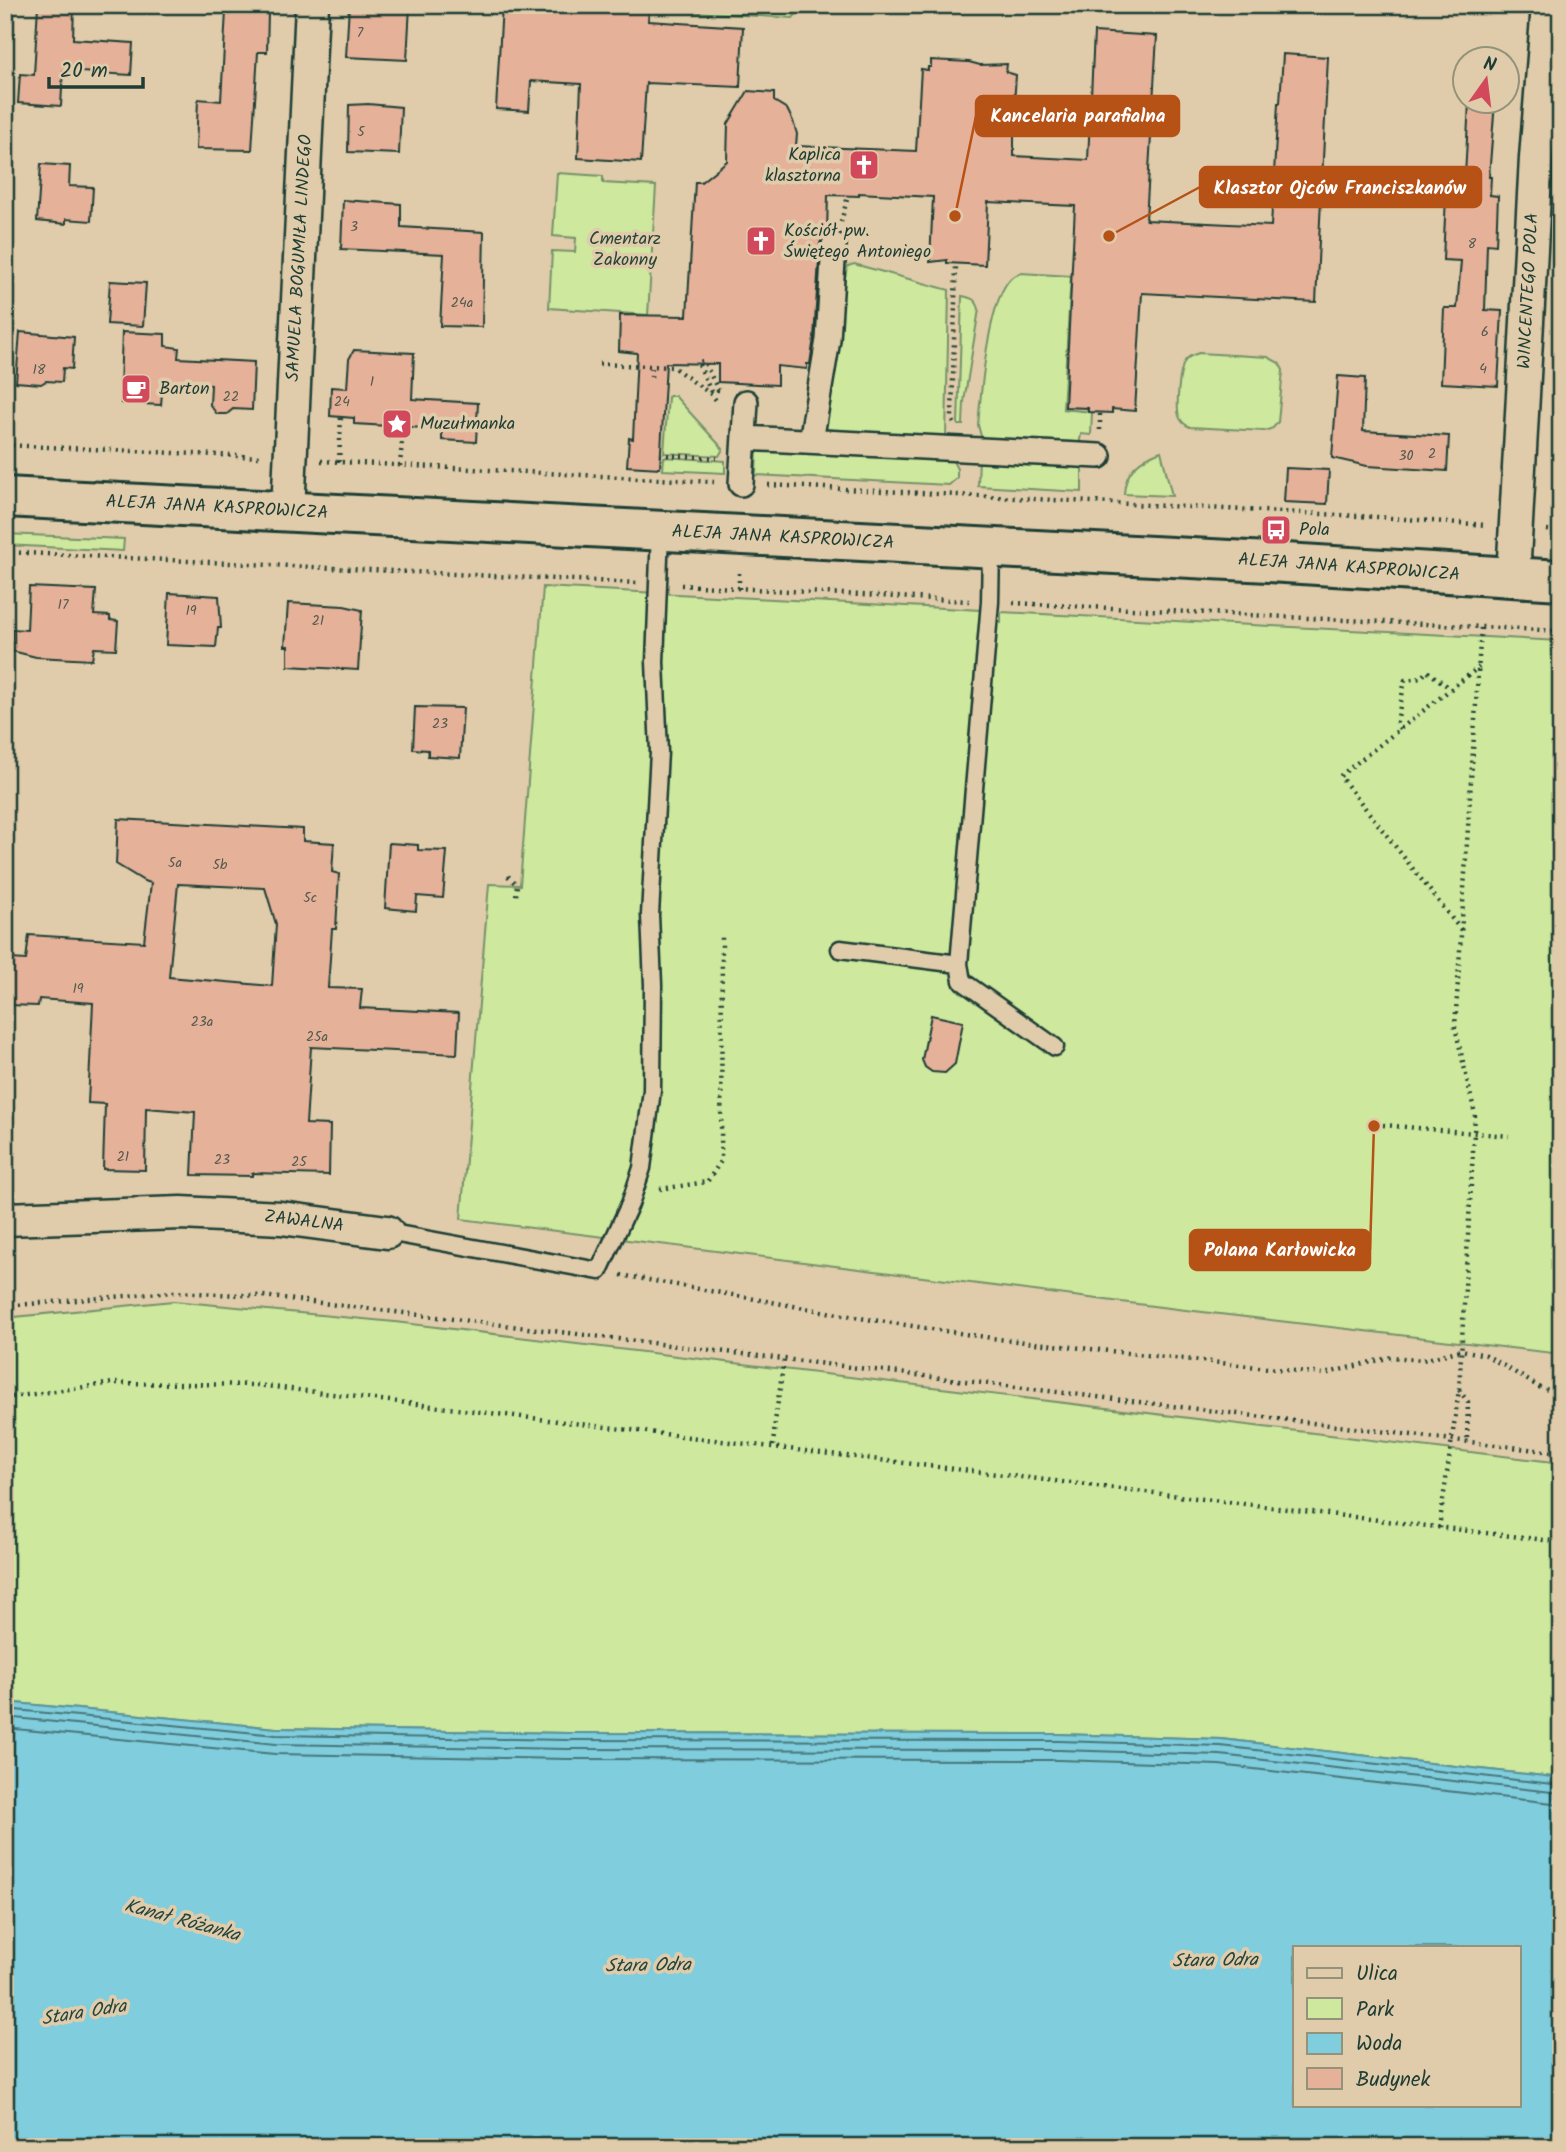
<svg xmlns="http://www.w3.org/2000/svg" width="1566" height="2152" viewBox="0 0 1566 2152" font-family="Kalam,sans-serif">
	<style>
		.green { fill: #cee89e; stroke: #769269; stroke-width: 2 }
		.water { fill: #80cdde; stroke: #59939a; stroke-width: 2; fill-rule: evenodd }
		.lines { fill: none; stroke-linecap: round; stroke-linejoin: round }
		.shore { stroke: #467778; stroke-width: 2 }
		.building { fill: #e6b199; stroke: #1f3d34; stroke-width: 2; fill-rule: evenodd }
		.service-casing { stroke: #1f3d34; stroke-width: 21 }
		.pedestrian-casing { stroke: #1f3d34; stroke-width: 28 }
		.minor-casing { stroke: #1f3d34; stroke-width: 37 }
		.tertiary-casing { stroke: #1f3d34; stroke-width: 44 }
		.path { stroke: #1f3d34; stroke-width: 4.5; stroke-dasharray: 2 5; stroke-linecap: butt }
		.service { stroke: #e0ccaa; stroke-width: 16 }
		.pedestrian { stroke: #e0ccaa; stroke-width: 23 }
		.minor { stroke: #e0ccaa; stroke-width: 32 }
		.tertiary { stroke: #e0ccaa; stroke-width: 38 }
		.labels { text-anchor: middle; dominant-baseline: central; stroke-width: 7; stroke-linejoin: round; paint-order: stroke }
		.number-label { font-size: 14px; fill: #515a4d }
		.poi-label { font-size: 18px; fill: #1f3d34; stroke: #e0ccaa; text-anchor: start }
		.park-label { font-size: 18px; fill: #284639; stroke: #e0ccaa }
		.street-label { font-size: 18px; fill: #1f3d34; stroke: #e0ccaa }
		.water-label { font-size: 19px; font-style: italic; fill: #24443c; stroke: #e0ccaa }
		.leader { fill: none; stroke: #b65216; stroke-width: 2.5 }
		.callout-dot { fill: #b65216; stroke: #e0ccaa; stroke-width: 2.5 }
		.callout { fill: #b65216; stroke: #b65216; stroke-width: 2.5 }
		.callout-label { font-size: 19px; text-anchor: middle; font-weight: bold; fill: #fff }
	</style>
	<rect width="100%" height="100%" fill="#e0ccaa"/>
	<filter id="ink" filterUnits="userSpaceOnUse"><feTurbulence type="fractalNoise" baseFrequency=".0143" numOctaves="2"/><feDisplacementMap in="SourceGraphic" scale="14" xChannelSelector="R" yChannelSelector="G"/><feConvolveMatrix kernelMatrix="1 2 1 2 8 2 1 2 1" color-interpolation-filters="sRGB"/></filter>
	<g filter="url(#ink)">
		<!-- green -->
		<path class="green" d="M575,5h228l-10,13z
			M557,173l46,3v7l53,3 -8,129 -99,-7 3,-57 23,1 1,-14 -23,-2z
			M854,264l95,26 -3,148 -123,-7 23,-160 2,-5z
			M1020,273l51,3 -8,133 29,3 -1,23 -10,-1 -2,12 -93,-6 -5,-4 -3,-11c3,-32 10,-125 33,-147 2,-2 7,-3 9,-5z
			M962,296c10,2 14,3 17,13l-15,93 -1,23h-5z
			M1199,353l69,4 11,6 4,7 -5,52 -5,6 -8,3 -75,-4c-5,-2 -9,-5 -11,-11 -3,-10 0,-46 6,-55 3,-5 8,-6 14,-8z
			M670,396h5l48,53 -4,7 -55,-3 4,-56z
			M757,447l195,12 5,10v9l-8,7 -193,-10z
			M1161,451l11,45 -48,-2c1,-24 16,-35 37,-43z
			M979,456l103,7v29l-104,-6z
			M664,457l61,4v12l-62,-3z
			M5,534l119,5 -1,12 -118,-6z
			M543,587l438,23 -1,12 21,1v-11l560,29v713l-384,-45 -716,-90 28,-335 31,1z
			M173,1301l222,21 1166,141v315l-340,-39 -162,-5 -492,-1 -291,-5 -271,-26v-384z"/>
		<!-- water -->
		<path class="water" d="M5,1702l271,26 291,5 492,1 162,5 340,39v369h-1556zM1295,1947h224v158h-224z"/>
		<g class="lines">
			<!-- shore -->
			<path class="shore" d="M5,1709l271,26 291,5 492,1 161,5 341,39
				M5,1717l271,27 291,5 492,1 161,5 341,38
				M5,1728l270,26 292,5 492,1 160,5 342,39"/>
		</g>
		<!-- building -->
		<path class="building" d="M38,5h36l-1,34 60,4 -2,32 -68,-4 -2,35 -43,-3 2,-29 14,1z
			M349,5l61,1 -3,54 -61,-3z
			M502,5h60l87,5 -1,11 95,6 -3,60 -94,-4 -5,79 -63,-4 3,-74 -50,-3 -2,30 -33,-2z
			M226,11l42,2 -1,39h-9l-6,98 -56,-1 2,-50 23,2z
			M1094,32l63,4 -11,184 125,6 7,-123h2l3,-49 45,3 -12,245 -174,-9 -7,118 -23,-2v4l-24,-1v-4l-23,-1 10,-201 -87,-4 -3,63 -38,-2v-3l-17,2 3,-65 -74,-4v3l-31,-1 -1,38 -5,5 -2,6 -6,94 -4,26h-3v5l-30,-3v19l-59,-3v-18l-52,-1 -6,105 -33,-2 2,-28 4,1 4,-86 -18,-2 1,-36 67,1 8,-134h6l26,-21 1,-37 20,-33 26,2v8l13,8 6,12 4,13 -1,12 120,5 5,-82 7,1v-3h3v-7l38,2 11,3 27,-1 -1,8 10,3 -4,59h2v22l74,4z
			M1469,102h26l-6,75h2l-1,18 8,1 -1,25 -1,24 -9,-1 -2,66 17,1 -4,75 -57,-3 3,-75h13l4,-47 -18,-1 4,-85 18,1z
			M368,104l33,3 -2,47 -51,-2 1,-47z
			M41,164l29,2 -1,20 24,1 -2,34 -25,-2v5l-29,-3z
			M343,200l58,4v23l83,5 -2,95 -42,-1 4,-72 -103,-5z
			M110,281l36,2 -3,43 -36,-2z
			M20,332l54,5 -2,32 -9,-1 -1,14 -16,-1 -5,3 -25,-2z
			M122,332l43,2v12l14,2 -1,10 76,4 -2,48 -19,-1 -6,5h-10l-7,-9 1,-20 -48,-4 -2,24 -40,-2 1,-16h-2z
			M354,350l60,3 -2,46 66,4 -2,39 -34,-2v-11l-88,-5v-6l-24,-2 1,-29 16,1 2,-29z
			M1338,376l27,2 -2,53 86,5 -2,35 -80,-5 -35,-8z
			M1286,468l43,2 -2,34 -43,-2z
			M29,587l67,3 -2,25 16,1v4l8,1 -2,28 -22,-1 -2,12 -56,-3 -24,-6v-22l15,1z
			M169,593l50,3 2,32h-3l-2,19 -50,-2z
			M288,603l56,3 18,4 -4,60 -70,-4v-20h-3z
			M415,707l48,1 -3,50 -32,-2v-6l-15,-1z
			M118,819l185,10v12l31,2 -2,29 7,2 -3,55h-4l-4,59 34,1 -2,19 99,5 -2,41 -146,-7 -5,77 24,1 -1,50 -77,-2v3l-60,-1 3,-63 -49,-4 -1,62 -42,-1 2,-65 -17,-1 5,-100 -54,-4 -1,7 -30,-1 3,-46 15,1 3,-25 115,7 7,-59 -7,-2 -28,-17zM178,884l87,4 11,36 -4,62 -103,-9z
			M389,843l29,2v5l29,1 -4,47 -26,-2 -1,15 -31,-3z
			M931,1015l32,7 -8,42 -10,9 -13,-1 -7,-5 -3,-7z"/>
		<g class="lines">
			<!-- service casing -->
			<g class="service-casing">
				<path id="service" d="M840,949l119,15 31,-362 1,-54
					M959,964l3,17 93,66
					M387,1232l212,39 31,-67 12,-36 10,-78 1,-105 -3,-70 9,-163 -4,-90 5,-131"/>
			</g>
			<!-- pedestrian casing -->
			<g class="pedestrian-casing">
				<path id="pedestrian" d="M744,438l355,18
					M811,441l17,-101 6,-95
					M741,484l5,-82"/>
			</g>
			<!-- minor casing -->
			<g class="minor-casing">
				<path id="minor" d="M288,511l24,-506
					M1513,577l23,-419 12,-153
					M5,1219l176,-6 100,5 106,14"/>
			</g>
			<!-- tertiary casing -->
			<g class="tertiary-casing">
				<path id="tertiary" d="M5,497l1264,65 292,18"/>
			</g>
			<!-- path -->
			<path class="path" d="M841,222l7,-26
				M599,364l74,3 39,28 6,8
				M651,377l1,-11
				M711,392l-13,-30 6,-1 14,29h5
				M954,423l-2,-6 4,-153
				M1100,430v-17
				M5,445l255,12
				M660,455l57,3
				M321,461l393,21
				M339,462l2,-45
				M400,466l3,-39
				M768,485l610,32 108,8
				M1547,530l14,2
				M5,552l632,31
				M681,585l288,16
				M739,589v-17
				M1013,603l548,28
				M1400,729l-3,-7 8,-42 16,-2 6,-7 24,18
				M508,876l9,9 -1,12
				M1461,930l-121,-154 139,-109
				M1383,1125l126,11
				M660,1189l47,-7 14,-21 1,-227
				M621,1275l245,44 132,20 326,35 67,-17 32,3 38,-10 25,5 53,32 22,7
				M5,1306l168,-14 90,4 1298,157
				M1459,1390l9,12 -1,39
				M5,1398l108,-15 144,2 1304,157
				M773,1446l2,-24 9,-63
				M1439,1528l20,-138 15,-257 1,-19 -20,-87 26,-400"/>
			<!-- service -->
			<use href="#service" class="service"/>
			<!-- pedestrian -->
			<use href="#pedestrian" class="pedestrian"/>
			<!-- minor -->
			<use href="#minor" class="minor"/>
			<!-- tertiary -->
			<use href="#tertiary" class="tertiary"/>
		</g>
	</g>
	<!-- icons -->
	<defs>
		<g id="church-square" transform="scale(1.575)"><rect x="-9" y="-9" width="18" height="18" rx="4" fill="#d1495b" stroke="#e0ccaa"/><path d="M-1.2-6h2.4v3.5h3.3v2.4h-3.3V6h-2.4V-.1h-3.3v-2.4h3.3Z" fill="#fff"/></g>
		<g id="cafe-square" transform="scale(1.575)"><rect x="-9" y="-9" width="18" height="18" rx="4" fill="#d1495b" stroke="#e0ccaa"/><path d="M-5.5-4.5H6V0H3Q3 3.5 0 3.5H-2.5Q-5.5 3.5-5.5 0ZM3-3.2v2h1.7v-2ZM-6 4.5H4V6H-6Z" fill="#fff"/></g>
		<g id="sight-square" transform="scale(1.575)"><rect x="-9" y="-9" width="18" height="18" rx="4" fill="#d1495b" stroke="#e0ccaa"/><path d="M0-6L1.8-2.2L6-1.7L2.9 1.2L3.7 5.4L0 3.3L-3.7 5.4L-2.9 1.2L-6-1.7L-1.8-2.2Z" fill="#fff"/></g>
		<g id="bus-square" transform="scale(1.575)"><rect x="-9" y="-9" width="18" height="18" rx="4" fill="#d1495b" stroke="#e0ccaa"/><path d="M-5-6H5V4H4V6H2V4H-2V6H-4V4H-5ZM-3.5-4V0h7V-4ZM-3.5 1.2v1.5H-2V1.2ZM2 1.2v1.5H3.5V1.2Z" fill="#fff"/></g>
	</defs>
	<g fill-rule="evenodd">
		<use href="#church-square" x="864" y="165"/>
		<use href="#church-square" x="761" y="241"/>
		<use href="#cafe-square" x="136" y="389"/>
		<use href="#sight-square" x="397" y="424"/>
		<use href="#bus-square" x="1276" y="530"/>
	</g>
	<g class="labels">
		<!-- number labels -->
		<g class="number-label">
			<text x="360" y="33">7</text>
			<text x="361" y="132">5</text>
			<text x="354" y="227">3</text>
			<text x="1472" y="244">8</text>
			<text x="462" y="303">24a</text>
			<text x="1485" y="332">6</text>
			<text x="1483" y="369">4</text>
			<text x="39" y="370">18</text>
			<text x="372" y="382">1</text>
			<text x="231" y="397">22</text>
			<text x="342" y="402">24</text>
			<text x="1432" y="454">2</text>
			<text x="1406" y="456">30</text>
			<text x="63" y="605">17</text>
			<text x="191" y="611">19</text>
			<text x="318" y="621">21</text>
			<text x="440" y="724">23</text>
			<text x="175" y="863">5a</text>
			<text x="220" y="865">5b</text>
			<text x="310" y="898">5c</text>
			<text x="78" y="989">19</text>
			<text x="202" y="1022">23a</text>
			<text x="317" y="1037">25a</text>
			<text x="123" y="1157">21</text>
			<text x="222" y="1160">23</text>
			<text x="299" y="1162">25</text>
		</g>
		<!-- poi labels -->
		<g class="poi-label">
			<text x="841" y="155" text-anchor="end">Kaplica<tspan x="841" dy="21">klasztorna</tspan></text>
			<text x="784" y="231">Kościół pw.<tspan x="784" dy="21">Świętego Antoniego</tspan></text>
			<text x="159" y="389">Barton</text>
			<text x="420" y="424">Muzułmanka</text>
			<text x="1299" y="530">Pola</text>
		</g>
		<!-- park labels -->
		<g class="park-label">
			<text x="625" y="239">Cmentarz<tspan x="625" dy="21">Zakonny</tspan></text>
		</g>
		<!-- street labels -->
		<g class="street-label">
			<text transform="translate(300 258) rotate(-87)">SAMUELA BOGUMIŁA LINDEGO</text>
			<text transform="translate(1529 291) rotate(-87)">WINCENTEGO POLA</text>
			<text transform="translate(217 508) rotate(3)">ALEJA JANA KASPROWICZA</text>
			<text transform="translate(783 538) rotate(3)">ALEJA JANA KASPROWICZA</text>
			<text transform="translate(1349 568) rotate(4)">ALEJA JANA KASPROWICZA</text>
			<text transform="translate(304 1222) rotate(7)">ZAWALNA</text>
		</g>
		<!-- water labels -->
		<g class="water-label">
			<text transform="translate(182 1921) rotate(15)">Kanał Różanka</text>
			<text transform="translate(1215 1961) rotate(-1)">Stara Odra</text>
			<text transform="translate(648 1966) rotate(-1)">Stara Odra</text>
			<text transform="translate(84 2013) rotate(-9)">Stara Odra</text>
		</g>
	</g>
	<!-- callouts -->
	<path class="leader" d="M955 216L976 116M1109 236L1200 187M1374 1126L1370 1250"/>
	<g class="callout-dot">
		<circle cx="955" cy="216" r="7"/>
		<circle cx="1109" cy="236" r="7"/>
		<circle cx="1374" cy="1126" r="7"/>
	</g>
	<g class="callout">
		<rect x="976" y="96" width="203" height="40" rx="7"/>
		<rect x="1200" y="167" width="281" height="40" rx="7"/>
		<rect x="1190" y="1230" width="180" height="40" rx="7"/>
	</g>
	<g class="callout-label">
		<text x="1078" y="122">Kancelaria parafialna</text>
		<text x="1340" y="194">Klasztor Ojców Franciszkanów</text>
		<text x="1280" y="1256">Polana Karłowicka</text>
	</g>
	<!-- margin -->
	<rect width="1566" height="2152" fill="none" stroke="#e0ccaa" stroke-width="28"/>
	<rect x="14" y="14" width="1538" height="2124" fill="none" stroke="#1f3d34" stroke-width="2.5" filter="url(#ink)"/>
	<!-- legend -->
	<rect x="1293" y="1946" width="228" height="161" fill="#e0ccaa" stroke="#93937b" stroke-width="2"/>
	<rect x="1307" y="1968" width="35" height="10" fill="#e0ccaa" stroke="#93937b" stroke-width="2"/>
	<text x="1356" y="1980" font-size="21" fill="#1f3d34">Ulica</text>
	<rect x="1307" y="1998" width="35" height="21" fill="#cee89e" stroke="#93937b" stroke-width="2"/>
	<text x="1356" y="2016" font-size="21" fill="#1f3d34">Park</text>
	<rect x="1307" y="2033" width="35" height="21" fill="#80cdde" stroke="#93937b" stroke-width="2"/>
	<text x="1356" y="2050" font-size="21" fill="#1f3d34">Woda</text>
	<rect x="1307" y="2068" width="35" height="21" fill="#e6b199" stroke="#93937b" stroke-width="2"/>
	<text x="1356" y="2086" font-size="21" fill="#1f3d34">Budynek</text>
	<!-- north arrow -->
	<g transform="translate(1486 80) rotate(14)"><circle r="33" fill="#e0ccaa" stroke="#93937b" stroke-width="2"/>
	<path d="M0-5L12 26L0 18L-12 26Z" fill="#d1495b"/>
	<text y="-10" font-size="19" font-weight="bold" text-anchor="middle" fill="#1f3d34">N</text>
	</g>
	<!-- scale -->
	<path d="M49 77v10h94v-10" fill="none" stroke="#1f3d34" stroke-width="3.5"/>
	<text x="60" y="77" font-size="21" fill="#1f3d34" stroke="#e0ccaa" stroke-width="5" paint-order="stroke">20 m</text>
</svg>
